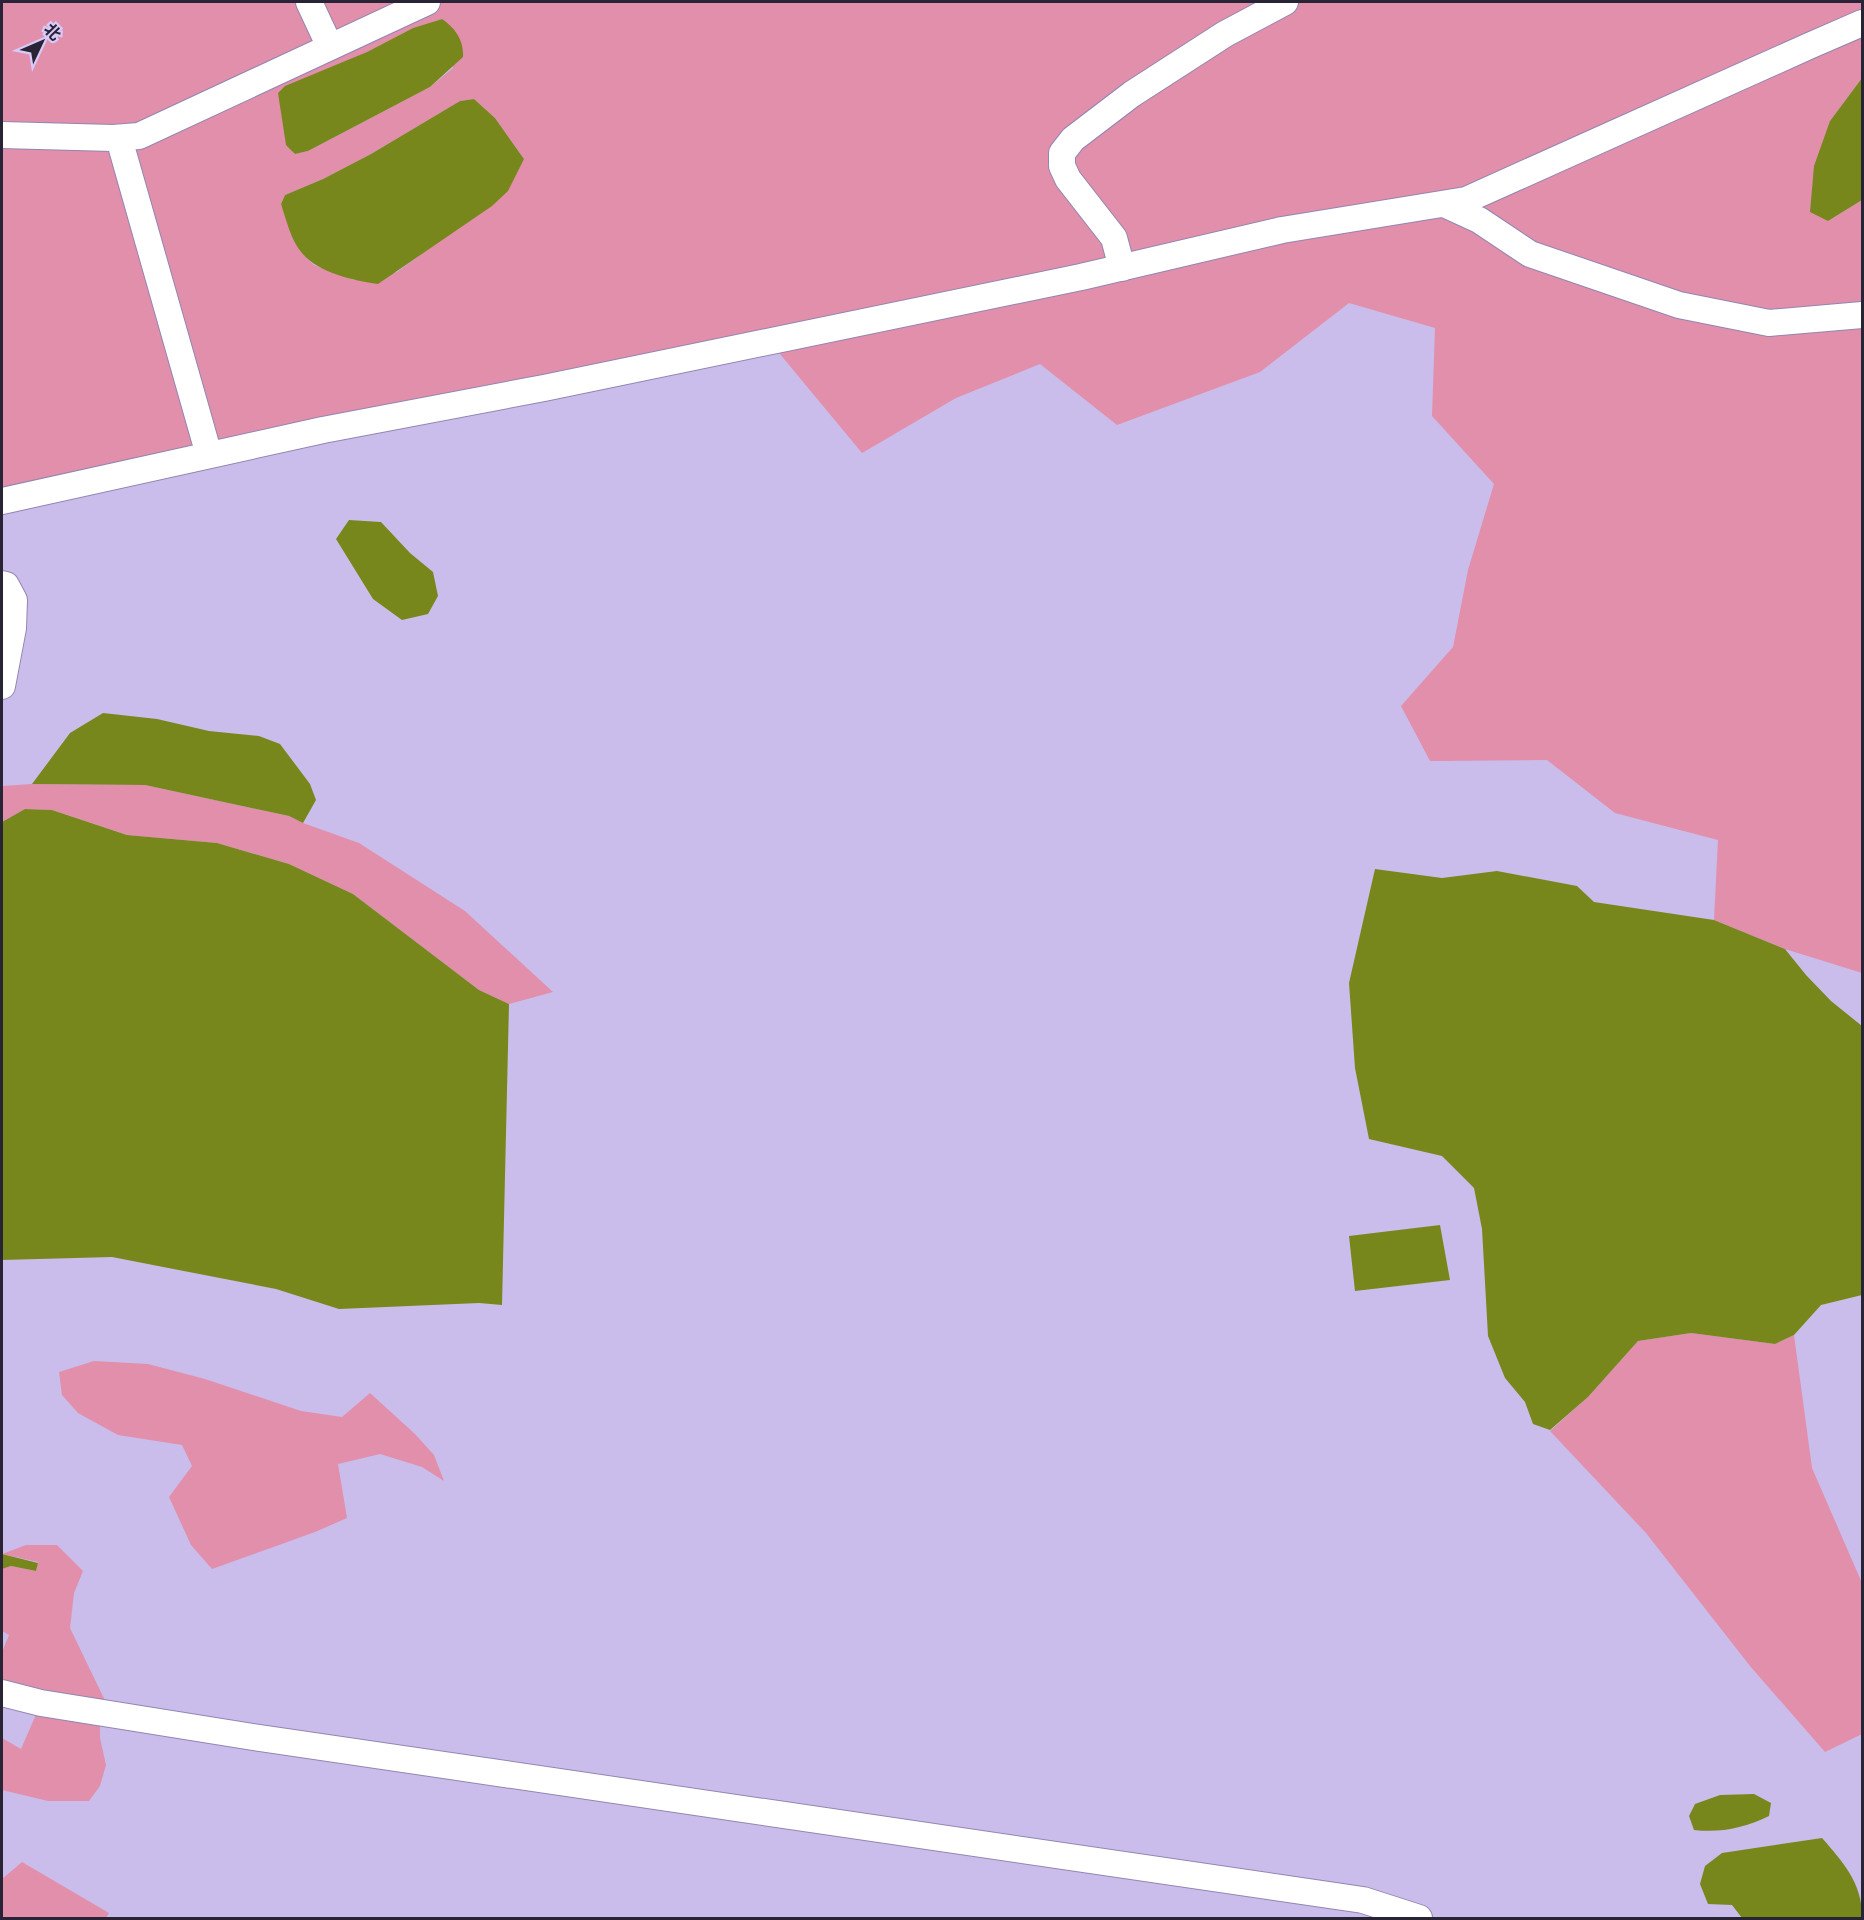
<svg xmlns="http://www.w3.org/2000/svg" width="1864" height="1920" viewBox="0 0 1864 1920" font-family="'Playfair Display','Noto Sans SC',serif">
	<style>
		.green { fill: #e18fab; fill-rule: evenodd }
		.water { fill: #78871b }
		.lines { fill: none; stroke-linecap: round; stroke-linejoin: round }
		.minor-casing { stroke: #9286b1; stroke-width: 28 }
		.minor { stroke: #fff; stroke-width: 26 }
	</style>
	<rect width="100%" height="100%" fill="#cabdeb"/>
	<!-- green -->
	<path class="green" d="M2,2h1860v76l-32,43 -2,100 34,-21v773l-77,-24 -71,-29 4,-80 -103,-27 -68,-53 -117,1 -29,-55 52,-59 15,-77 26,-86 -62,-68 3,-88 -86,-25 -89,69 -143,53 -77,-61 -84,34 -94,55 -92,-111 -768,159zM442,19l11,49 -23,19 -122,64 -14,3 -16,-61 89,-41 46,-24zM474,99l21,19 29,41 -81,79 -46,34 -43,8 -40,-15 -14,-14 -19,-47 4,-9 38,-16 48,-25 89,-53z
		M32,784l113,1 144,31 14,7 56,20 106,68 88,81 -44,12 -30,-14 -126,-96 -64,-30 -72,-21 -90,-8 -75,-25 -27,-1 -23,13v-36z
		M1691,1333l84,11 19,-9 18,133 50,115v151l-37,18 -75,-86 -104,-133 -96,-102 38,-34 50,-56z
		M94,1361l54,3 57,15 96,32 41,6 28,-24 45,41 19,21 10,26 -22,-14 -42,-13 -42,10 9,54 -32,14 -103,37 -21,-24 -22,-48 23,-31 -10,-21 -64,-10 -40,-22 -16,-18 -3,-23z
		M26,1545h31l26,26 -9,22 -4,35 41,85 -11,-1v26l6,27 -6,21 -11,15h-41l-46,-11v-52l19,11 20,-46 -39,-10v-41l7,-17 -7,-4v-62l9,-3 25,5 2,-9 -36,-8z
		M22,1862l87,51 -3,5h-104v-39z"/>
	<!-- water -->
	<path class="water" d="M442,19c13,9 22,21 21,38l-33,30 -122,64 -13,3 -9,-9 -8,-52 7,-7 82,-34 46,-24z
		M1862,78v122l-34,21 -18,-9 4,-46 16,-45z
		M474,99l21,19 29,41 -16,32 -16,15 -114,78c-26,-4 -60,-11 -77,-32 -10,-12 -15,-33 -20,-48l4,-9 38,-16 48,-25 89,-53z
		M349,520l32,2 29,31 23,19 5,24 -10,18 -26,6 -29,-21 -37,-60z
		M103,713l54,6 52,12 50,5 21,8 30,40 6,16 -13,23 -14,-7 -144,-31 -113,-1 38,-51z
		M25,809l27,1 75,25 90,8 72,21 64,30 126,96 30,14 -7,301 -23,-2 -140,6 -63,-20 -164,-32 -110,3v-438z
		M1375,869l67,9 55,-7 80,15 17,16 120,18 71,29 21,26 25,26 31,25v269l-41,10 -27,30 -19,9 -84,-11 -53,8 -50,56 -38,33 -17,-6 -8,-22 -20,-24 -17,-42 -6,-107 -8,-41 -32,-32 -73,-17 -14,-71 -6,-85z
		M1440,1225l10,55 -95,11 -6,-55z
		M2,1554l36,9 -2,8 -25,-5 -9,3z
		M1754,1794l17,9 -2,13c-25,12 -48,17 -75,14l-5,-14 6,-12 25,-9z
		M1822,1838c21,24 41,46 40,80h-120l-10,-13 -24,-1 -8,-20 5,-18 17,-13z"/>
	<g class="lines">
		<!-- minor casing -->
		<g class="minor-casing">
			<path id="minor" d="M309,2l21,45
				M2,135l111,3 26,-2 288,-134
				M122,149l87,306
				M1444,204l35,16 51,34 149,51 90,18 93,-8
				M1122,268l-8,-30 -46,-59 -6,-13v-13l11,-14 59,-45 93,-60 60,-32
				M2,501l321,-71 221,-42 537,-111 201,-47 184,-30 343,-154 53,-23
				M2,584l4,1 8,15 -1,28 -11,58
				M2,1693l39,10 212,34 1110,163 56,18"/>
		</g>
		<!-- minor -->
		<use href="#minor" class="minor"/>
	</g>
	<!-- border -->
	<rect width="1864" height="1920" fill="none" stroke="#282335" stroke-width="6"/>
	<!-- north arrow -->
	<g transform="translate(42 42) rotate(46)" stroke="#d7caf9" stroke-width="4.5" paint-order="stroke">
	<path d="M0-4.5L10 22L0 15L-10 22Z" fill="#282335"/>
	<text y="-9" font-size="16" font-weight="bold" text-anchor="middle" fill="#282335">北</text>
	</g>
</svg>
